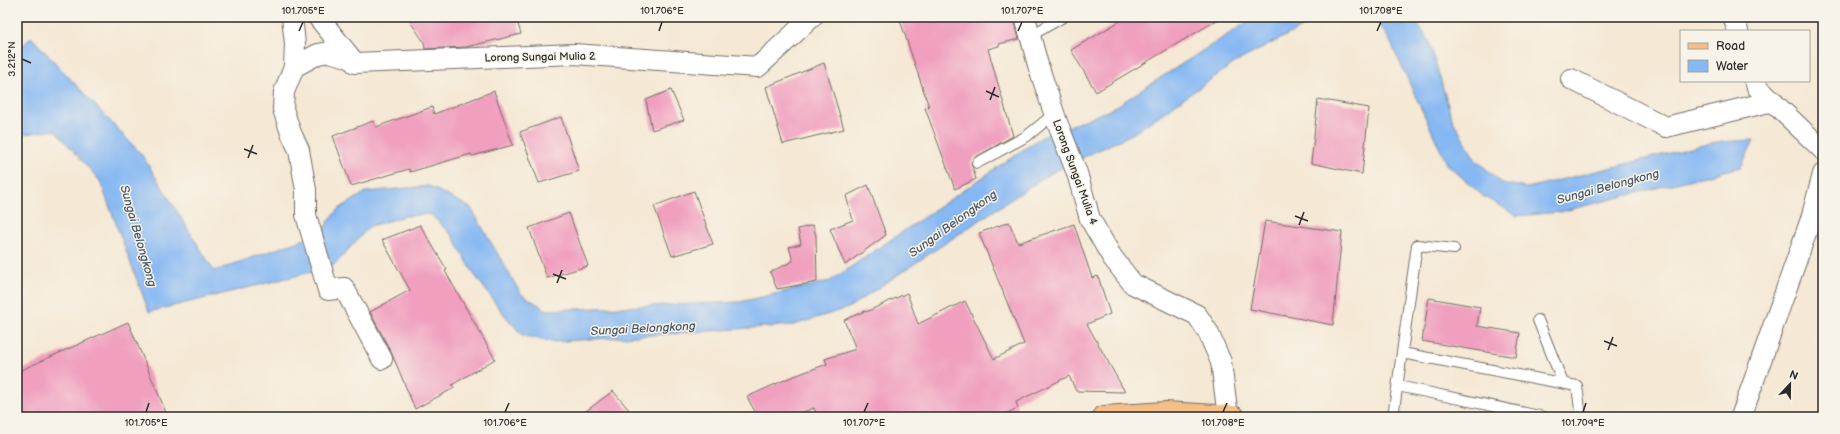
<svg xmlns="http://www.w3.org/2000/svg" width="1840" height="434" viewBox="0 0 1840 434" font-family="'Balsamiq Sans',sans-serif">
	<style>
		.water { fill: #86b8f3; stroke: #58728f }
		.building { fill: #f09fbe }
		.lines { fill: none; stroke-linecap: round; stroke-linejoin: round }
		.service-casing { stroke: #726d66; stroke-width: 12 }
		.minor-casing { stroke: #726d66; stroke-width: 22 }
		.primary-casing { stroke: #726d66; stroke-width: 24 }
		.service { stroke: #fff; stroke-width: 10 }
		.minor { stroke: #fff; stroke-width: 20 }
		.primary { stroke: #f6be87; stroke-width: 22 }
		.ticks { fill: none; stroke: #2b2b2b; stroke-width: 1.5 }
		.labels { text-anchor: middle; dominant-baseline: central; stroke-width: 3; stroke-linejoin: round; paint-order: stroke }
		.street-label { font-size: 11px; fill: #2b2b2b; stroke: #f7f3e8 }
		.water-label { font-size: 12px; font-style: italic; fill: #465567; stroke: #f7f3e8 }
		.neatline { fill: none; stroke: #2b2b2b; stroke-width: 1.5 }
		.ticks-label { font-size: 10px; text-anchor: middle; fill: #2b2b2b }
	</style>
	<rect width="100%" height="100%" fill="#f7f3e8"/>
	<filter id="ink" filterUnits="userSpaceOnUse"><feTurbulence type="fractalNoise" baseFrequency=".025" numOctaves="2"/><feDisplacementMap in="SourceGraphic" scale="8" xChannelSelector="R" yChannelSelector="G"/><feConvolveMatrix kernelMatrix="1 2 1 2 8 2 1 2 1" color-interpolation-filters="sRGB"/></filter>
	<filter id="wash" filterUnits="userSpaceOnUse"><feTurbulence type="fractalNoise" baseFrequency=".012" numOctaves="4" result="noise"/><feDisplacementMap in="SourceGraphic" scale="16" xChannelSelector="R" yChannelSelector="G"/><feGaussianBlur stdDeviation="0.9" result="paint"/><feColorMatrix in="noise" values="0 0 0 0 0 0 0 0 0 0 0 0 0 0 0 0 0 1.4 0 .05"/><feComposite in="paint" operator="in"/></filter>
	<g filter="url(#wash)">
		<rect width="100%" height="100%" fill="#f5e8d4"/>
		<!-- water -->
		<path class="water" d="M1255,17h67l-86,45 -102,71 -85,41 -201,134 -54,17 -243,17 -29,-7 -20,-23 -28,-38 -22,-39 -22,-21 -24,2 -36,10 -38,41 -183,45 -49,-131 -45,-51 -38,5v-84l14,-14 111,118 72,116 108,-38 7,-13 10,-11 27,-17 63,-6 42,22 50,86 26,16 193,-8 90,-21 212,-144 70,-28z
			M1365,17h48l16,24 23,78 23,40 27,24 25,5 188,-46 39,-2 -13,27 -181,45 -43,4 -34,-20 -36,-32 -58,-125 -13,-18z"/>
		<g id="blocks">
			<!-- building -->
			<path class="building" d="M407,17h109l5,17 -55,13 -41,2 -1,-7z
				M899,17l115,1 5,21 -20,5v2l-11,3 25,87 -39,22 -3,5 5,16 -21,10 -30,-81 4,-1z
				M1127,17h95l-126,75 -25,-42z
				M824,63l20,66 -61,15 -17,-57z
				M671,90l13,30 -32,10 -6,-30z
				M494,91l19,54 -41,11 -1,-2 -61,18 -1,-3 -58,17 -18,-50 40,-15 3,6 56,-20 2,7z
				M1318,99l51,9 -7,66 -51,-11z
				M561,117l18,54 -40,12 -19,-51z
				M868,185l18,50 -41,30 -15,-36 23,-9 -7,-24z
				M694,191l19,53 -41,12 -18,-50z
				M569,213l19,53 -41,12 -18,-50z
				M1265,221l77,11 -9,93 -83,-16z
				M1009,222l9,21 56,-19 18,54 6,-2 12,38 -23,10 38,68 -49,-1 -7,-15 -53,26 2,6 -19,9h-181l-4,-9 -24,9h-32l-11,-20 42,-19 38,-14 -2,-5 31,-10 -12,-29 21,-9 1,1 41,-19 11,31 47,-23 29,58 30,-15 -45,-111z
				M420,225l27,45 -2,1 50,88 -43,26 2,3 -39,21 -23,-55 -22,-42 40,-22 -28,-50z
				M813,225l3,11 1,46 -40,7 -7,-17 23,-11 -4,-14 12,-3 -3,-15z
				M1429,298l51,9 -3,19 43,7 -4,24 -94,-16z
				M128,322l40,95h-151v-45z
				M613,391l22,26h-57z"/>
		</g>
	</g>
	<g filter="url(#ink)">
		<use href="#blocks" fill-opacity="0" stroke="#726d66" stroke-width="1"/>
		<g class="lines">
			<!-- service casing -->
			<g class="service-casing">
				<path id="service" d="M1030,36l33,-19
					M977,163l50,-27 27,-22
					M1538,320l25,63
					M1402,353l175,33 4,31
					M1398,386l146,31
					M1393,417l24,-172 37,4"/>
			</g>
			<!-- minor casing -->
			<g class="minor-casing">
				<path id="minor" d="M292,17l3,27 -1,23 -10,25 -1,17 8,24 8,17 7,40v25l22,75 16,-2 38,71
					M318,17l37,46 219,-9 184,13 54,-50
					M1025,17l13,48 19,57 20,51 13,46 22,38 21,27 64,31 11,17 13,30 7,55
					M1733,17l5,14
					M294,67l24,-13 11,-2 22,6
					M1571,79l95,48 107,-26
					M1755,81l2,6 66,63
					M1741,417l70,-198 12,-45"/>
			</g>
			<!-- primary casing -->
			<g class="primary-casing">
				<path id="primary" d="M1104,417l61,-4 68,4"/>
			</g>
			<!-- service -->
			<use href="#service" class="service"/>
			<!-- minor -->
			<use href="#minor" class="minor"/>
			<!-- primary -->
			<use href="#primary" class="primary"/>
		</g>
	</g>
	<!-- ticks -->
	<path class="ticks" d="M299,31l4,-9M659,31l3,-9M1018,31l4,-9M1377,31l4,-9M22,59l9,4M986,91l13,6M990,100l5,-13M244,149l13,5M248,158l5,-13M1295,216l13,5M1299,225l5,-13M553,274l13,5M557,283l5,-13M1604,341l13,5M1608,350l5,-13M146,412l3,-9M505,412l4,-9M864,412l4,-9M1223,412l4,-9M1583,412l3,-9"/>
	<g class="labels">
		<!-- street labels -->
		<g class="street-label">
			<text transform="translate(540 57) rotate(-1)">Lorong Sungai Mulia 2</text>
			<text transform="translate(1075 172) rotate(70)">Lorong Sungai Mulia 4</text>
		</g>
		<!-- water labels -->
		<g class="water-label">
			<text transform="translate(1608 187) rotate(-15)">Sungai Belongkong</text>
			<text transform="translate(953 224) rotate(-36)">Sungai Belongkong</text>
			<text transform="translate(138 236) rotate(74)">Sungai Belongkong</text>
			<text transform="translate(643 329) rotate(-3)">Sungai Belongkong</text>
		</g>
	</g>
	<!-- margin -->
	<rect width="1840" height="434" fill="none" stroke="#f7f3e8" stroke-width="44"/>
	<!-- legend -->
	<rect x="1680" y="30" width="130" height="52" fill="#f7f3e8" stroke="#a5a39c"/>
	<rect x="1688" y="43" width="20" height="6" fill="#f6be87" stroke="#a5a39c"/>
	<text x="1716" y="50" font-size="12" fill="#2b2b2b">Road</text>
	<rect x="1688" y="60" width="20" height="12" fill="#86b8f3" stroke="#a5a39c"/>
	<text x="1716" y="70" font-size="12" fill="#2b2b2b">Water</text>
	<!-- north arrow -->
	<g transform="translate(1790 384) rotate(22)" stroke="#f7f3e8" stroke-width="3" paint-order="stroke">
	<path d="M0-3L7 15L0 10L-7 15Z" fill="#2b2b2b"/>
	<text y="-6" font-size="11" font-weight="bold" text-anchor="middle" fill="#2b2b2b">N</text>
	</g>
	<rect x="22" y="22" width="1796" height="390" class="neatline"/>
	<g class="ticks-label">
		<text x="303" y="14">101.705°E</text>
		<text x="662" y="14">101.706°E</text>
		<text x="1022" y="14">101.707°E</text>
		<text x="1381" y="14">101.708°E</text>
		<text transform="translate(11 59) rotate(-90)" y="4">3.212°N</text>
		<text x="146" y="426">101.705°E</text>
		<text x="505" y="426">101.706°E</text>
		<text x="864" y="426">101.707°E</text>
		<text x="1223" y="426">101.708°E</text>
		<text x="1583" y="426">101.709°E</text>
	</g>
</svg>
